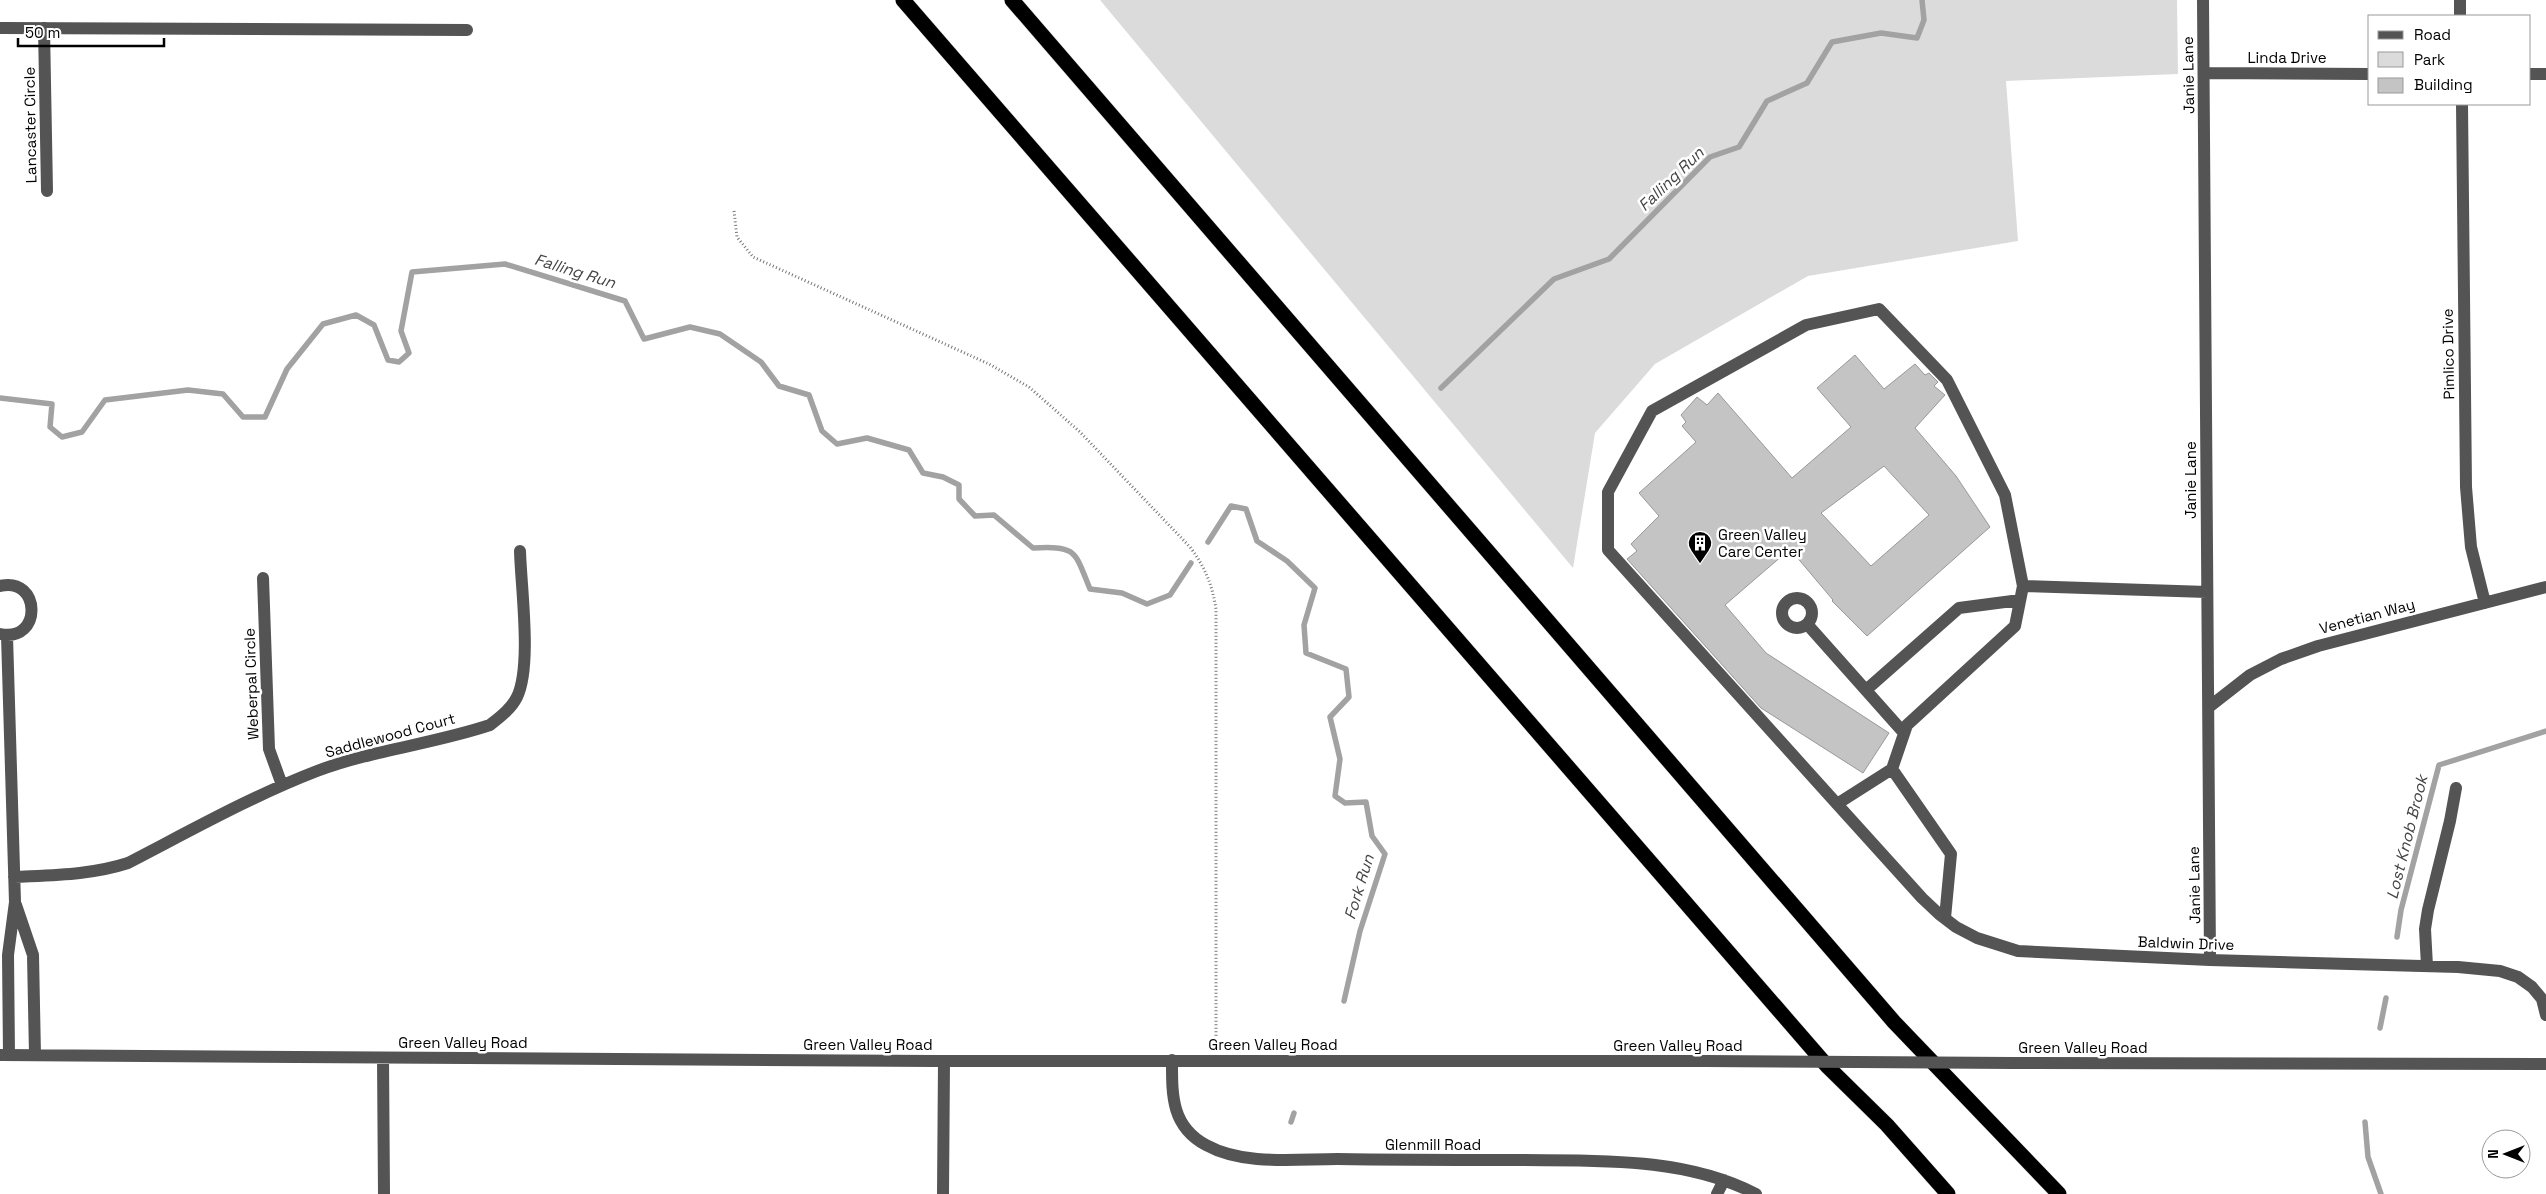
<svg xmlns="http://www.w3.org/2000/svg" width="2546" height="1194" viewBox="0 0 2546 1194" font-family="'Space Grotesk',sans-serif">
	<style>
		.green { fill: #dbdbdb }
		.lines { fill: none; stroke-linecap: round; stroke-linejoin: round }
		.stream { stroke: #a2a2a2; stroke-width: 5.5 }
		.building { fill: #c4c4c4; stroke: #989898; fill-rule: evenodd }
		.highway-casing { stroke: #dbdbdb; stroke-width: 16 }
		.path { stroke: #767676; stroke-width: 3; stroke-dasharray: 1 2.5; stroke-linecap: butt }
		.minor { stroke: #545454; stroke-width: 12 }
		.highway { stroke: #000; stroke-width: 15 }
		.minor-bridge { stroke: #545454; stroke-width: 12 }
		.labels { text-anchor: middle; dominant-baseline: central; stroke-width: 5; stroke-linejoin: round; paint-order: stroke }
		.street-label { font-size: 15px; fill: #000; stroke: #fff }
		.poi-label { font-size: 15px; fill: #000; stroke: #fff; text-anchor: start }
		.water-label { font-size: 16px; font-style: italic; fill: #434343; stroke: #fff }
	</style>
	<rect width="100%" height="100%" fill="#fff"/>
	<!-- green -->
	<path class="green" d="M1100,0h1077l1,74 -172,7 12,160 -210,35 -153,88 -60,69 -22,135z"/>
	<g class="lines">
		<!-- stream -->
		<path class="stream" d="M1441,388l113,-109 55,-20 101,-102 29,-10 28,-46 40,-18 25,-41 49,-9 36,5 7,-18 -2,-20
			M0,398l52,6 -2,23 12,10 20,-5 23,-32 83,-10 35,4 20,23h22l22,-48 36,-45 33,-9 18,10 14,35 11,2 10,-9 -8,-22 11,-59 93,-8 120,37 19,38 46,-12 30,7 41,28 18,24 30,9 13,36 15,13 30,-6 42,12 14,23 20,4 16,8v14l16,17 19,-1 39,33c44,-2 41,2 57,41l32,4 25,11 23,-9 21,-32
			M1208,542l23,-36 15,3 11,32 30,20 28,27 -11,37 2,28 40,16 3,28 -19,20 10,42 -5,37 10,7 21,-1 6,34 13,18 -25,77 -16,70
			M2397,937l4,-27 38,-145 107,-34
			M2380,1028l6,-30
			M1291,1122l3,-9
			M2365,1122l3,35 13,37"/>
	</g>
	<!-- building -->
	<path class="building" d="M1855,355l29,34 31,-25 10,11 4,-2 9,9 -4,4 11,9 -30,33 41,48 34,51 -123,109 -35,-35 1,-1 -43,-51 -65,56 41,48 123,80 -26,40 -102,-65 -134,-149 10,-8 -6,-7 28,-28 -20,-23 57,-51 -14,-16 4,-4 -5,-7 16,-18 10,8 11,-12 74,85 59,-51 -34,-39zM1884,466l45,49 -58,51 -50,-53z"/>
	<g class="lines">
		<!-- highway casing -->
		<g class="highway-casing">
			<path id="highway" d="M903,0l925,1067 59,58 61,69
				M1012,0l882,1022 165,172"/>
		</g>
		<!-- path -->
		<path class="path" d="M734,211l3,26 16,20 236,107 40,23 51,45 110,115c15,20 22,37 26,62v438"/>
		<!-- minor -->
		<path class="minor" d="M2203,0l7,960
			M2460,0v16
			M0,28l467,2
			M44,28l3,163
			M2204,73l166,1
			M2530,74h16
			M2462,104l4,383 5,60 14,56
			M263,578l6,171 13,36
			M0,586c41,-10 43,57 0,48
			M2023,586l184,6
			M1782 613a15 15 0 1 1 30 0a15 15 0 1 1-30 0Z
			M1807,624l97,109
			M7,636l8,266 -7,53 1,100
			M1866,690l93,-82 61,-8
			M2209,707l41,-32 31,-16 37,-13 228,-59
			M1892,769l59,85 -6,64
			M1837,804l-229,-254v-58l44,-81 154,-86 73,-16 68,71 58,115 18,91 -8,40 -108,99 -15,44 -55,35 85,94 17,16 17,13 21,11 41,13 192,9 248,7 42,4 18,6 14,10 10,12 4,16
			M14,877c39,-2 77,-2 114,-14 62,-32 124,-67 189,-92 56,-21 116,-27 173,-46 10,-8 21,-16 27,-28 15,-31 4,-109 3,-146
			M16,905l17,50 2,100
			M2427,966l-2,-37 3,-19 22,-89 6,-33
			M0,1055l934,6h771
			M383,1058l1,136
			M1172,1060c0,35 -1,66 34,85 38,21 90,14 131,14 59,1 118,1 178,1 80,1 168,-4 241,34
			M2013,1063l533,1
			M943,1194l1,-133
			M1717,1194l7,-14"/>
		<!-- highway -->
		<use href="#highway" class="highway"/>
		<!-- minor-bridge -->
		<path class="minor-bridge" d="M1705,1061l308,2"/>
	</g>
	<!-- icons -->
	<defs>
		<g id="building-pin" transform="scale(1.25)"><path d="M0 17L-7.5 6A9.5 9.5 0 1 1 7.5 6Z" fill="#000" stroke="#fff"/><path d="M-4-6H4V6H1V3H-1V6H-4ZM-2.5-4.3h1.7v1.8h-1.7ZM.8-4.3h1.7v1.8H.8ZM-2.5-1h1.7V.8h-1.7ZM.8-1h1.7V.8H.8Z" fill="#fff"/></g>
	</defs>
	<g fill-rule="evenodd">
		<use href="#building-pin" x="1700" y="543"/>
	</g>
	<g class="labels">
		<!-- street labels -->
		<g class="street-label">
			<text x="2287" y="57">Linda Drive</text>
			<text transform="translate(2188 75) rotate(-91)">Janie Lane</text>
			<text transform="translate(30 125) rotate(-91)">Lancaster Circle</text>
			<text transform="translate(2448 354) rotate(-91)">Pimlico Drive</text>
			<text transform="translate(2190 480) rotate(-90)">Janie Lane</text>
			<text transform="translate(2367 616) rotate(-15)">Venetian Way</text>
			<text transform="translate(251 684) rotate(-92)">Weberpal Circle</text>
			<text transform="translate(390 735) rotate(-15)">Saddlewood Court</text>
			<text transform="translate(2194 885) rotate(-91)">Janie Lane</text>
			<text transform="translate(2186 943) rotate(2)">Baldwin Drive</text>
			<text x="463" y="1042">Green Valley Road</text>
			<text x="868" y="1044">Green Valley Road</text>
			<text x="1273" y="1044">Green Valley Road</text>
			<text x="1678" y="1045">Green Valley Road</text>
			<text x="2083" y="1047">Green Valley Road</text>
			<text x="1433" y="1144">Glenmill Road</text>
		</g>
		<!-- poi labels -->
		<g class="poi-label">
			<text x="1718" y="534">Green Valley<tspan x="1718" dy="17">Care Center</tspan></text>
		</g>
		<!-- water labels -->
		<g class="water-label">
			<text transform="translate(1671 179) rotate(-44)">Falling Run</text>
			<text transform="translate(575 271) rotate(17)">Falling Run</text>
			<text transform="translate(2407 837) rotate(-76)">Lost Knob Brook</text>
			<text transform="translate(1359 887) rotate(-73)">Fork Run</text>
		</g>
	</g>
	<!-- legend -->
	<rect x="2368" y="15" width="162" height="90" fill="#ffffff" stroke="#999999"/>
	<rect x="2378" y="31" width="25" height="8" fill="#545454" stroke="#999999"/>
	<text x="2414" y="40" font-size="15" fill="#000000">Road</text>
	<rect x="2378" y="52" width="25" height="15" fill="#dbdbdb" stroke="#999999"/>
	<text x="2414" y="65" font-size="15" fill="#000000">Park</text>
	<rect x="2378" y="78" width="25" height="15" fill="#c4c4c4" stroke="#999999"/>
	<text x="2414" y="90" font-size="15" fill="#000000">Building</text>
	<!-- north arrow -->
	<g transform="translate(2506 1154) rotate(270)"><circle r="24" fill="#ffffff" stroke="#999999"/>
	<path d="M0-4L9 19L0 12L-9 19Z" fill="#000000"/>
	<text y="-8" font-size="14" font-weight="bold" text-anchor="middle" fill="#000000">N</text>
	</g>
	<!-- scale -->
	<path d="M18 38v8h146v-8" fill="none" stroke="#000000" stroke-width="2.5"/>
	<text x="25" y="38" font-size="15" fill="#000000" stroke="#ffffff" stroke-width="4" paint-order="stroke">50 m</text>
</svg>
